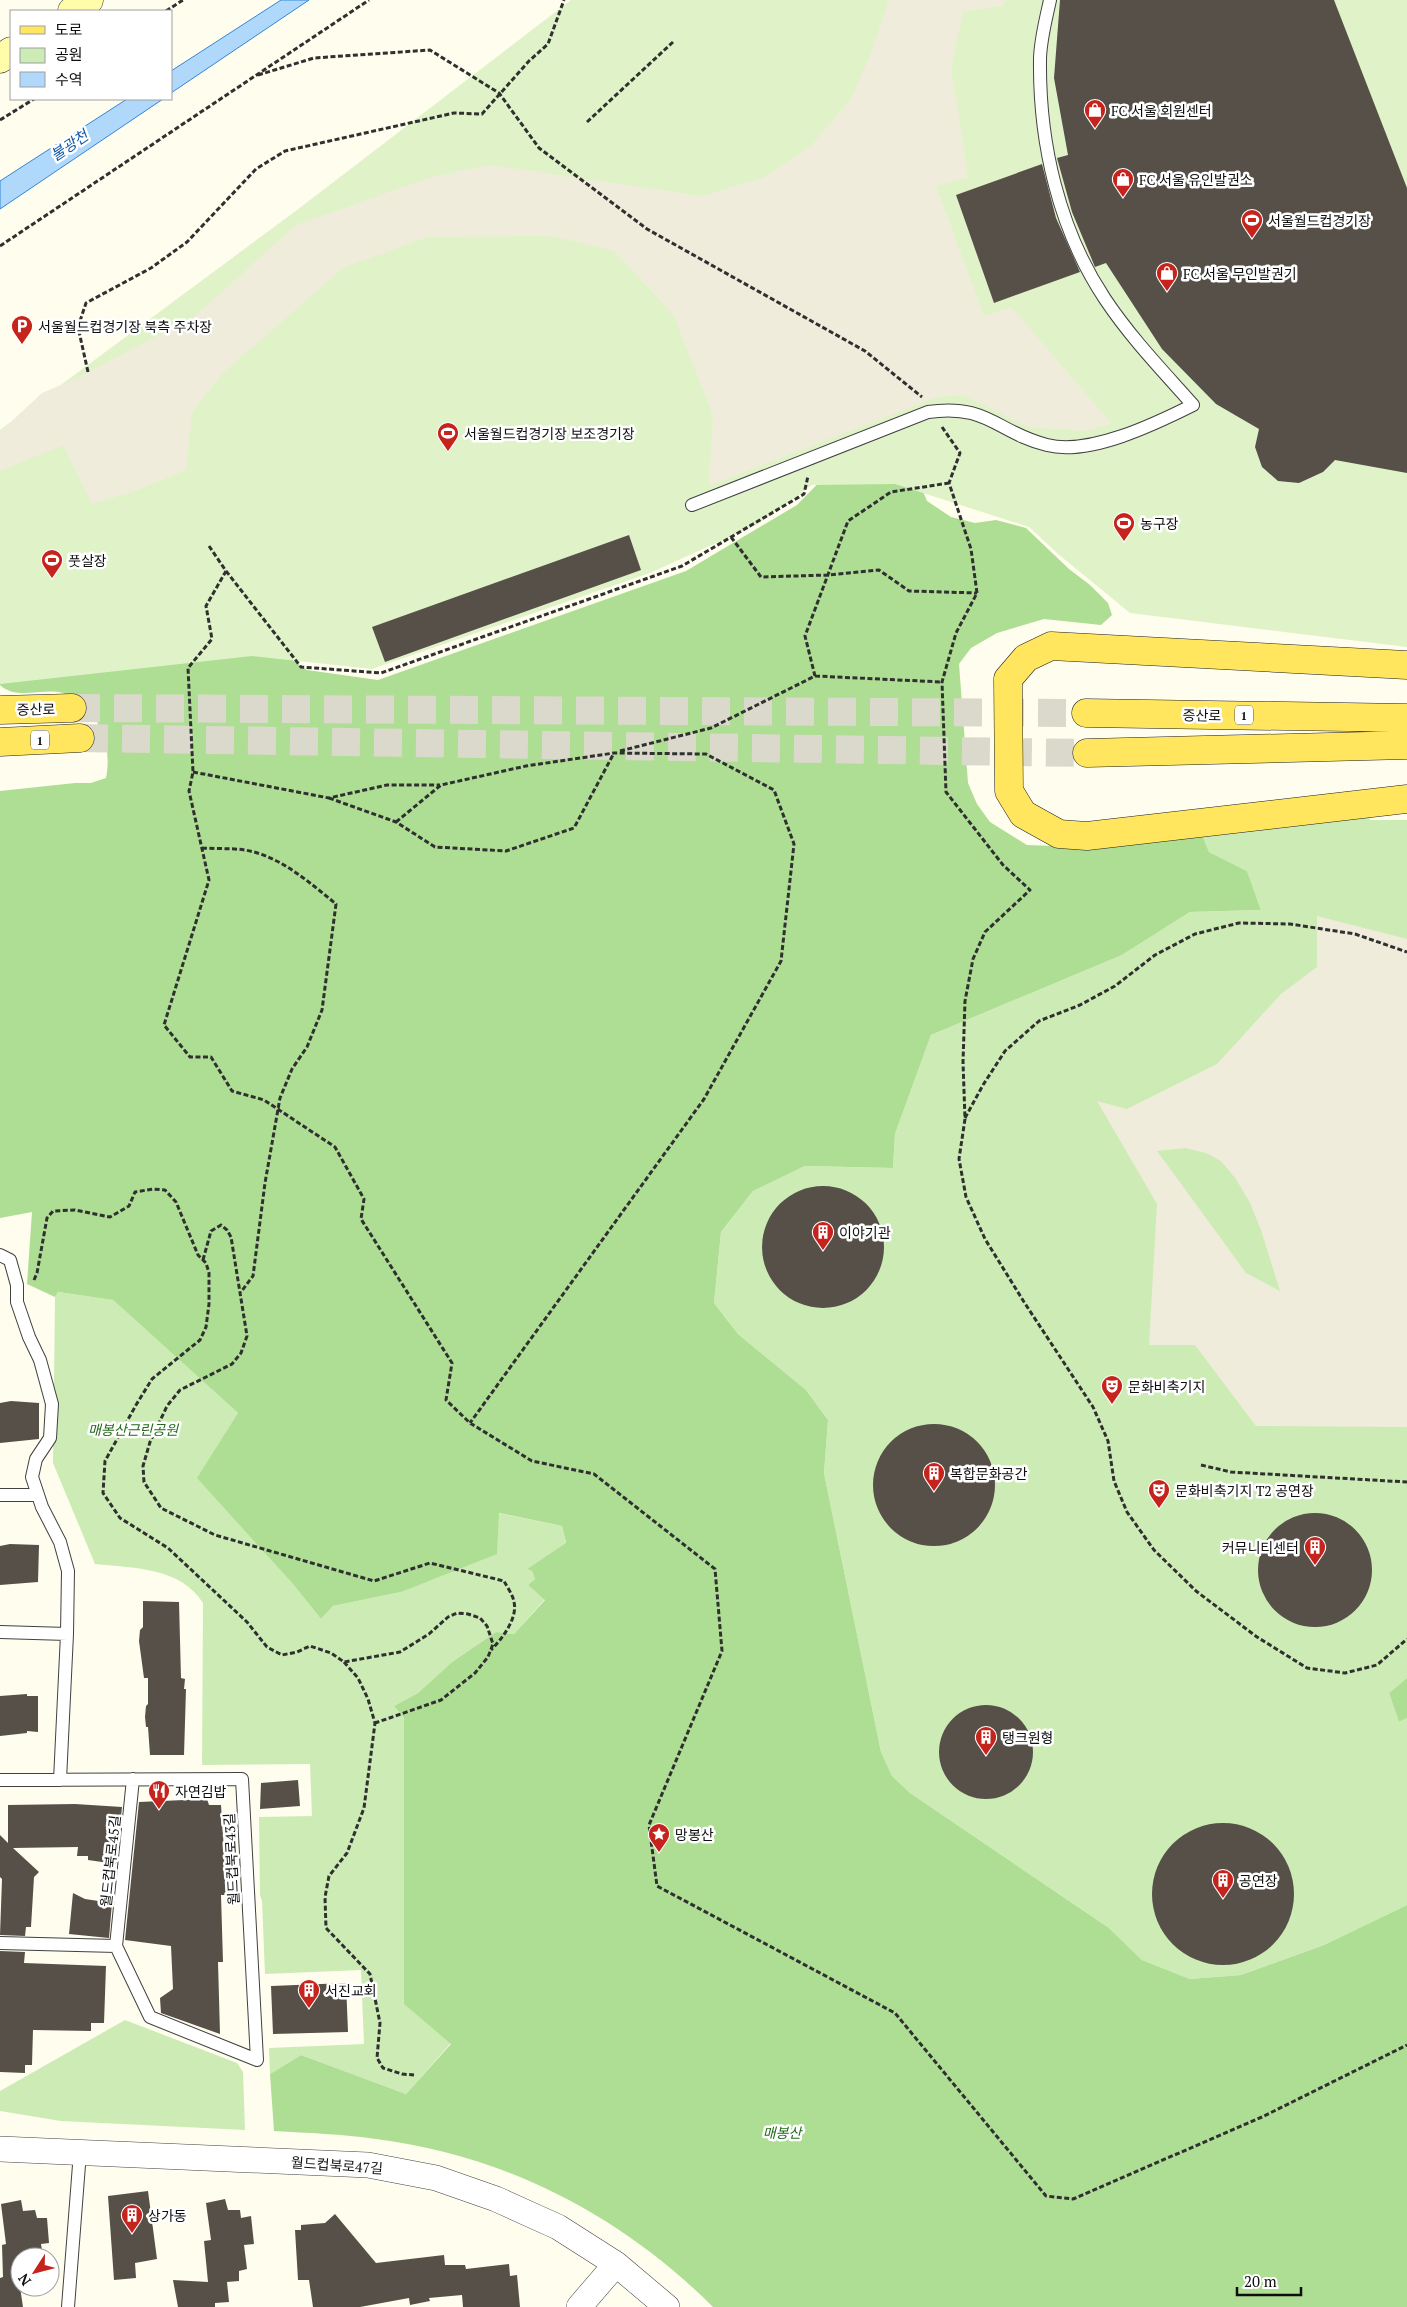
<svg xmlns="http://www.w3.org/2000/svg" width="1407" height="2307" viewBox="0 0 1407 2307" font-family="'PT Serif','Noto Sans KR',serif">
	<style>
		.green { fill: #cdecb5 }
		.forest { fill: #aede93 }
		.pitch { fill: #e0f3c8 }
		.plaza { fill: #f0ecdc; fill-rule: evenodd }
		.water { fill: #afd8fa; stroke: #3286d6 }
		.building { fill: #575049 }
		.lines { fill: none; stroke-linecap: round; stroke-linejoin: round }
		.primary-tunnel { stroke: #dbd9cc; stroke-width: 28; stroke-dasharray: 28 14; stroke-linecap: butt }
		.lane-casing { stroke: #414141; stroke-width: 14 }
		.street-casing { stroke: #414141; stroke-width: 26 }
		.secondary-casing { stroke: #303030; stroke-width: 29 }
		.primary-casing { stroke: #1f1f1f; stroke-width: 29 }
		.path { stroke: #303030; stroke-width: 3; stroke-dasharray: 5 2.5; stroke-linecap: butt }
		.lane { stroke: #fff; stroke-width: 12 }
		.street { stroke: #fff; stroke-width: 25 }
		.secondary { stroke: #fffda9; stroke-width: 28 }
		.primary { stroke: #ffe65e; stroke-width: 28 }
		.labels { text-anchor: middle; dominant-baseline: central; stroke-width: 5; stroke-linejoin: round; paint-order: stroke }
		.shield { fill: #fff; stroke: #565656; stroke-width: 1 }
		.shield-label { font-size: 12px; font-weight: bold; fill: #0e0e0e }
		.poi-label { font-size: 14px; fill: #0e0e0e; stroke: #fff; text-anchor: start }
		.street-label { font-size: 14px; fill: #0e0e0e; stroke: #fff }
		.park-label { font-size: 14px; font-style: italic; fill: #236a1a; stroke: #fff }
		.water-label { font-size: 15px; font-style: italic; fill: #0f58a7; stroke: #fff }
	</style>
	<rect width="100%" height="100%" fill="#fffdee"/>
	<!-- green -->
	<path class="green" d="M1368,807l2,13h37v858l-18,15 10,29 8,-4v187l-83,40 -83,30 -51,4 -48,-19 -33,-32 -199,-135 -18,-17 -11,-24 -57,-279 4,-53 -22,-30 -68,-56 -24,-31 7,-71 32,-41 52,-25 88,2 2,-34 36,-99 191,-80 68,-43 71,-2 -14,-39 -38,-19 -10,-25z
		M58,1292l55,8 125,113 -28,78 82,92 29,36 12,-13 68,-14 97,-79 64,13 4,18 -39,25 5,2 3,8 -7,6 17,14 -31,35 -18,-2 -44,30 -34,31 -24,13 10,12v285l47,40 -45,51 -105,-39 -31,19 -1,-26 95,-4 -3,-74 -96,4 -3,-73 -2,-6 -1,-78 53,-1 -2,-52 -108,1 1,-162c-22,-36 -71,-35 -108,-39l-42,-101 2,-166z
		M125,2020l112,43 6,9 2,58 -184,-9 -61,-10v-20z"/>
	<!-- forest -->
	<path class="forest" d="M840,461l79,21 8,19 24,16 24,6 21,-3 30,8 43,41 21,16 18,18 4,12 -11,10 -57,-6 -47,14 -26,15 -12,16 9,119 9,21 13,18 37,23 27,1 145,-19 10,25 38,19 14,39 -71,2 -68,43 -191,80 -36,99 -2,34 -88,-2 -52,25 -32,41 -7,71 24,31 68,56 22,30 -4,53 57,279 11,24 18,17 199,135 33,32 48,19 51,-4 83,-30 83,-40v402h-694c-91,-91 -208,-152 -337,-168 -34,-5 -68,-6 -102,-8l-4,-57 31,-19 105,39 45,-50 -47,-40v-286l-10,-12 24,-13 34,-31 44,-30 18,2 31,-34 -17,-15 7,-6 -3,-8 -5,-2 39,-26 -4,-17 -63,-13 -2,41 -96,38 -68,14 -12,13 -29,-36 -95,-105 41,-65 -125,-113 -55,-8 -3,5 -28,-13 5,-72 -32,6v-427l75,-8h16l15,-5c6,-29 -4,-61 -30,-77 -3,-2 -8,-6 -13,-8 -20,-6 -46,8 -63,-8v-42l273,4 34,23 71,10 308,-109 111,-66z
		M1407,1678v40l-8,4 -10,-29z"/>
	<!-- pitch -->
	<path class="pitch" d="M571,0h836v647l-277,-34 -72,-59 -29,-27 -134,-43 -83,1 -54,39 -108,49 -278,96 -120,-13 -252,28v-254l297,-220z"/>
	<!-- plaza -->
	<path class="plaza" d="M889,0h117l-3,6 -40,5 -12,57 17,109 -32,9 48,130 27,-9 101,117 -29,7 -54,-4 -66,-32 -26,2 -228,89 4,-71 -40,-101 -60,-64 -62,-14 -123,1 -84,30 -121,106 -31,39 -6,58 -49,20 -45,14 -29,-59 -63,26v-39l42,-39 35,-15 117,-61 102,-92 139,-49 55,-11 212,31 63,-19 47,-32 40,-48 19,-44z
		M1317,916l90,23v488l-151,-1 -61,-81h-46l8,-141 -60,-103 30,8 90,-45 64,-70 36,-27zM1185,1148l21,5 15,8 15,18 14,24 11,27 19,61 -34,-18 -89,-122z"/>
	<!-- water -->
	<path class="water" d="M281,0h28l-138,93v-22z
		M127,99h36l-163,110v-28z"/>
	<!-- building -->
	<path class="building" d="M1060,0h274l73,188v285l-72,-13 -12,12 -24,11 -21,-2 -16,-14 -7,-20 4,-18 -43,-25 -54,-55 -56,-86 -11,4 -23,-55 -15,-54 11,-3 -14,-77z
		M1042,164l14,54 24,54 -86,31 -38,-108z
		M629,535l12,35 -256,92 -13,-35z
		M762 1247a61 61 0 1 1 122 0a61 61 0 1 1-122 0Z
		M11,1401l28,2v36l-39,4v-40z
		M873 1485a61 61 0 1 1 122 0a61 61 0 1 1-122 0Z
		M1258 1570a57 57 0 1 1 114 0a57 57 0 1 1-114 0Z
		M10,1544l29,1 -1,37 -38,3v-39z
		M143,1601l36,1 2,76 4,1 -1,10h2l-2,66h-34l-2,-28h-2l-1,-10 1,-11 2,-2v-26h-4l-5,-37 1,-11 3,-3z
		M27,1694v2h11v36l-11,-1v2l-27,3v-40z
		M939 1752a47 47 0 1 1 94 0a47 47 0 1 1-94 0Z
		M298,1780l2,26 -40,3 1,-26z
		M207,1799l2,6h12l3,45 2,45h-5l2,67h-5l2,72 -59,-21 -1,-15 13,-9 -2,-43 -46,-6 14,-138z
		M75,1804l47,3 -6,57 -28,-4v-4h-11l1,-9 -65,1 26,24 -5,5 -3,50h-5l-1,9 -25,-1 2,-56 -2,-2v-42l8,8v-38z
		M1152 1894a71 71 0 1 1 142 0a71 71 0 1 1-142 0Z
		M73,1893l12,6 27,4 -3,35 -40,-4z
		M0,1951l25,1 -1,11 82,3 -2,57h-13v8l-58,-1 -1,35h-7v8l-25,-1z
		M346,1983l2,49 -75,2 -2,-48z
		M148,2191l9,68 -22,4 1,15 -22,2 -6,-84z
		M225,2199l3,11h12l1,8 10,-2 3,28 -10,1 3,24 -8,2v10l-12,1 2,20 -14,1v4h-37l-5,-27 35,2 -4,-41 7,-1 -5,-37z
		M21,2200l2,11 12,-1 2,8h10l2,25 -8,1 2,13h-23v30l3,20h-23v-29l3,-1 -1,-32 4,-1 -5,-40z
		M335,2214l41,49 68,-8 1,10h20l1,4 43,-5 1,12 7,-1 3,32h-57l-1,-12 -33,3 1,3 -20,4 -1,-7 -49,9h-47l-4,-27h-11l-3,-50h6v-5l24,-2z"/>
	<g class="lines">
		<!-- primary-tunnel -->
		<path class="primary-tunnel" d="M72,708l1014,5
			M80,738l1007,15"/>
		<!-- lane casing -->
		<g class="lane-casing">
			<path id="lane" d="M692,505l236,-93c59,-9 70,21 119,33 42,11 108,-21 146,-40 -31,-35 -62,-67 -88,-106 -46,-69 -66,-156 -65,-239 0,-19 6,-41 10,-60
				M0,1255l10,5 7,25v17l12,35 11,23 12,44 -2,34 -14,21 -4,18 10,30 18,35 8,29 -1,63 -7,146
				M0,1495h38
				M0,1632l67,2
				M0,1780l242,-1 15,281 -107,-43 -34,-71
				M0,1943l116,3 17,-167
				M68,2307l12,-155"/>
		</g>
		<!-- street casing -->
		<g class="street-casing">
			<path id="street" d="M0,2149l368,16 68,13 60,21 62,28 58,37 51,43
				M579,2307l37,-43"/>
		</g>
		<!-- secondary casing -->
		<g class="secondary-casing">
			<path id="secondary" d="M72,11l17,-11
				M0,59l11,-8"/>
		</g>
		<!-- primary casing -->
		<g class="primary-casing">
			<path id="primary" d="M1407,665l-356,-19 -25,12 -18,21 1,112 14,23 36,20 28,2 320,-37
				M0,710l72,-2
				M1086,713l321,5
				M0,742l80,-4
				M1087,753l320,-8"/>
		</g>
		<!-- path -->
		<path class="path" d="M166,11l17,-11
			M258,75l56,-17 116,-8 69,43 40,55 108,81 218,122 57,46
			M0,120l34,-21
			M587,122l86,-80
			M0,246l369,-246
			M88,372l-10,-45 8,-24 65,-35 36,-26 69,-73 29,-18 169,-38 28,1 47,-53 19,-17 16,-44
			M942,427l18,26 -11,30 22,66 6,44 -21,40 -14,49 4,110 57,73 27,25 -45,42 -12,27 -8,42 -2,61 2,57 -6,40 7,38 19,42 39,63 69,105 15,34 6,40 13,31 27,38 42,41 61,46 50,31 38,5 32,-8 30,-26
			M731,537l30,40 67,-2 51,-5 30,21 68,2
			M209,546l17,25 -20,35 6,33 -24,29 5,104 -4,19 20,89 -45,145 26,32h21l21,34 32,9 71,47 29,52 -3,20 91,144 -6,37 24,23 62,38 62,13 121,95 7,82 -73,174 8,61 238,127 151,183 27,3 189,-82 145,-72
			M226,571l75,96 80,6 301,-107 122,-72 4,-18
			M815,676l127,6
			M620,751l91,-23 104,-52 -10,-40 43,-115 43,-29 58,-9
			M193,772l136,26 58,-13h53
			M329,798l67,24 39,25 71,4 68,-23 40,-75
			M396,822l45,-37 85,-19 88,-13 92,1 68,36 20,54 -13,117 -77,138 -234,324
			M202,848c14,1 29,0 43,2 35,6 64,32 91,54l-14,106 -15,37 -15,22 -12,29 -15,85 -12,93 -12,16
			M965,1118l18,-33 22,-34 34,-30 41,-16 35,-19 40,-31 40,-21 44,-11 51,1 65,10 52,18
			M203,1260l8,-29 10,-6 6,5 4,7 16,99 -6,17 -9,11 -52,26 -13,16 -17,36 -7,24 1,16 17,26 54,27 159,46 56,-18 74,18c3,6 9,14 10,21 4,16 -12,37 -23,48
			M34,1280l3,-7 10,-55 6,-7 22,-1 35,7 19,-11 6,-14 18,-3 12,1 11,12 22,53 8,8 3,10v31l-3,23 -6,13 -48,39 -16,26 -31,56 -2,32 17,25 48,30 79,74 20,25 15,8 15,-3 13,-6 21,7 13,9 56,-10 29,-18 19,-17 9,-4 11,1 12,4 7,8 6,18 -5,13 -13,16 -34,27 -66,23
			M1201,1465l30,7 176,10
			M344,1662l14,16 10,21 7,24 -11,85 -17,45 -18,23 -4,21 1,31 44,46 10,49 -3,35 6,10 19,6 12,1"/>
		<!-- lane -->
		<use href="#lane" class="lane"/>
		<!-- street -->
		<use href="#street" class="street"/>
		<!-- secondary -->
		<use href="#secondary" class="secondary"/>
		<!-- primary -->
		<use href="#primary" class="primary"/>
	</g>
	<!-- icons -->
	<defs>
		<g id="shop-pin" transform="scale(1.125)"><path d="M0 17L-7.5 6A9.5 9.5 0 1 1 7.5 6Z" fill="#c7231d" stroke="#fff"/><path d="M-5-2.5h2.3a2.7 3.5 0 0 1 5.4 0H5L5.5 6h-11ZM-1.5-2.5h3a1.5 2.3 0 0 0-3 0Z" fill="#fff"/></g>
		<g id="stadium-pin" transform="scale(1.125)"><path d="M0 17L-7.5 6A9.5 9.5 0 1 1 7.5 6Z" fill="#c7231d" stroke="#fff"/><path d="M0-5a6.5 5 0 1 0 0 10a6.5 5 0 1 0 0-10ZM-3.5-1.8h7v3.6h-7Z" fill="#fff"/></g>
		<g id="parking-pin" transform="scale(1.125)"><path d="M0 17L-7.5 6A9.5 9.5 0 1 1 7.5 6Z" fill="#c7231d" stroke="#fff"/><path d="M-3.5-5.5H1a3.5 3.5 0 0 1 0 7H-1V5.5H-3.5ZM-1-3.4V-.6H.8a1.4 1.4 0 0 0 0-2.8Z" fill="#fff"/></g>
		<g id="building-pin" transform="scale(1.125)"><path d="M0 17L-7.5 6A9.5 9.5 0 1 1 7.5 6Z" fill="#c7231d" stroke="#fff"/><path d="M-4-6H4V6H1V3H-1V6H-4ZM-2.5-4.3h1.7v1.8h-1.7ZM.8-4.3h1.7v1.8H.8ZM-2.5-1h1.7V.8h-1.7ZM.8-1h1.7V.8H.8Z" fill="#fff"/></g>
		<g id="theatre-pin" transform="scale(1.125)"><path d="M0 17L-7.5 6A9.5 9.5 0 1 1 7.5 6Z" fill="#c7231d" stroke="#fff"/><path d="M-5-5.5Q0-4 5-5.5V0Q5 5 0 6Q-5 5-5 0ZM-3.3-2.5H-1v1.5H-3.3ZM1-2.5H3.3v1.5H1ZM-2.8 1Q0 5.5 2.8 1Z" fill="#fff"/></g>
		<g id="restaurant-pin" transform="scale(1.125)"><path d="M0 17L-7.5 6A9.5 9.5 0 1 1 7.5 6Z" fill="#c7231d" stroke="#fff"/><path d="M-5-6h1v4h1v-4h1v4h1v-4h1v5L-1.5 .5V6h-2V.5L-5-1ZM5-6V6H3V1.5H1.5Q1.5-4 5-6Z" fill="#fff"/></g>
		<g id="sight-pin" transform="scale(1.125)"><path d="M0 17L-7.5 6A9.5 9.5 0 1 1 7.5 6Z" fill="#c7231d" stroke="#fff"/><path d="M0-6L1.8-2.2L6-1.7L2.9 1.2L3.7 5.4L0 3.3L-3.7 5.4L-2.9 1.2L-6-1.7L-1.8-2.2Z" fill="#fff"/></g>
	</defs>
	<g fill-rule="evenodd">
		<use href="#shop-pin" x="1095" y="110"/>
		<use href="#shop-pin" x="1123" y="179"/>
		<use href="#stadium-pin" x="1252" y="220"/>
		<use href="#shop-pin" x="1167" y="273"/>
		<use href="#parking-pin" x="22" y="326"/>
		<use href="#stadium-pin" x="448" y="433"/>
		<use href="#stadium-pin" x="1124" y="523"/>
		<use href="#stadium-pin" x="52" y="560"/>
		<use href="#building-pin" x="823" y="1232"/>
		<use href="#theatre-pin" x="1112" y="1386"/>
		<use href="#building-pin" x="934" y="1473"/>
		<use href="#theatre-pin" x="1159" y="1490"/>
		<use href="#building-pin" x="1315" y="1547"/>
		<use href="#building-pin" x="986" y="1737"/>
		<use href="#restaurant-pin" x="159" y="1791"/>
		<use href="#sight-pin" x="659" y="1834"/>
		<use href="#building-pin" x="1223" y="1880"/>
		<use href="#building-pin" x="309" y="1990"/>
		<use href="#building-pin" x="132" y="2215"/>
	</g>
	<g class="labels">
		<!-- shield labels -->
		<g class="shield">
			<rect x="1235" y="705.5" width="18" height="19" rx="4"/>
			<rect x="31" y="730.5" width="18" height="19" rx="4"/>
		</g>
		<g class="shield-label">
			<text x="1244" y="715">1</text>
			<text x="40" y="740">1</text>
		</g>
		<!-- poi labels -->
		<g class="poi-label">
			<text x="1111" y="110">FC 서울 회원센터</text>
			<text x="1139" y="179">FC 서울 유인발권소</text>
			<text x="1268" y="220">서울월드컵경기장</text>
			<text x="1183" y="273">FC 서울 무인발권기</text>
			<text x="38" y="326">서울월드컵경기장 북측 주차장</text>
			<text x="464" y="433">서울월드컵경기장 보조경기장</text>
			<text x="1140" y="523">농구장</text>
			<text x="68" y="560">풋살장</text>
			<text x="839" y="1232">이야기관</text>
			<text x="1128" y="1386">문화비축기지</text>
			<text x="950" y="1473">복합문화공간</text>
			<text x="1175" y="1490">문화비축기지 T2 공연장</text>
			<text x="1299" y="1547" text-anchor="end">커뮤니티센터</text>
			<text x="1002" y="1737">탱크원형</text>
			<text x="175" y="1791">자연김밥</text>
			<text x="675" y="1834">망봉산</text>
			<text x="1239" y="1880">공연장</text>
			<text x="325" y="1990">서진교회</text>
			<text x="148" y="2215">상가동</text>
		</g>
		<!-- street labels -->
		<g class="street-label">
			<text transform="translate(36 709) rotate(-1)">증산로</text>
			<text transform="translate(1202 715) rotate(1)">증산로</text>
			<text transform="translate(231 1859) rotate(-93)">월드컵북로43길</text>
			<text transform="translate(110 1861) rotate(-84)">월드컵북로45길</text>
			<text transform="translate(337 2165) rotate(4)">월드컵북로47길</text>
		</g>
		<!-- park labels -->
		<g class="park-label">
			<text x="133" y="1429">매봉산근린공원</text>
			<text x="782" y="2132">매봉산</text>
		</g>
		<!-- water labels -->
		<g class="water-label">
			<text transform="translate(69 145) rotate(-34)">불광천</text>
		</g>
	</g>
	<!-- legend -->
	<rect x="10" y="10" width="162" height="90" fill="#ffffff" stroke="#9f9f9f"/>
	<rect x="20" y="26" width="25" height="8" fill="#ffe65e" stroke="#9f9f9f"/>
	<text x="55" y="35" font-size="15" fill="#0e0e0e">도로</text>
	<rect x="20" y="48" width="25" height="15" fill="#cdecb5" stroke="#9f9f9f"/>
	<text x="55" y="60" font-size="15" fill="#0e0e0e">공원</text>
	<rect x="20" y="72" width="25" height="15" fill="#afd8fa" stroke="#9f9f9f"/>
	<text x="55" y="85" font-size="15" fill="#0e0e0e">수역</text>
	<!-- north arrow -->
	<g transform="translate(35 2272) rotate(234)"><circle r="24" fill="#ffffff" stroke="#9f9f9f"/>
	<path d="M0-4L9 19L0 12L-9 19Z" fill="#c7231d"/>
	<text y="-8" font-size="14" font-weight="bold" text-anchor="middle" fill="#0e0e0e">N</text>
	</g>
	<!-- scale -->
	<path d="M1237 2287v8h64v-8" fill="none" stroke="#0e0e0e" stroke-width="2.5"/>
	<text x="1244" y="2287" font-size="15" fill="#0e0e0e" stroke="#ffffff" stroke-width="4" paint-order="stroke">20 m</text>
</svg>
